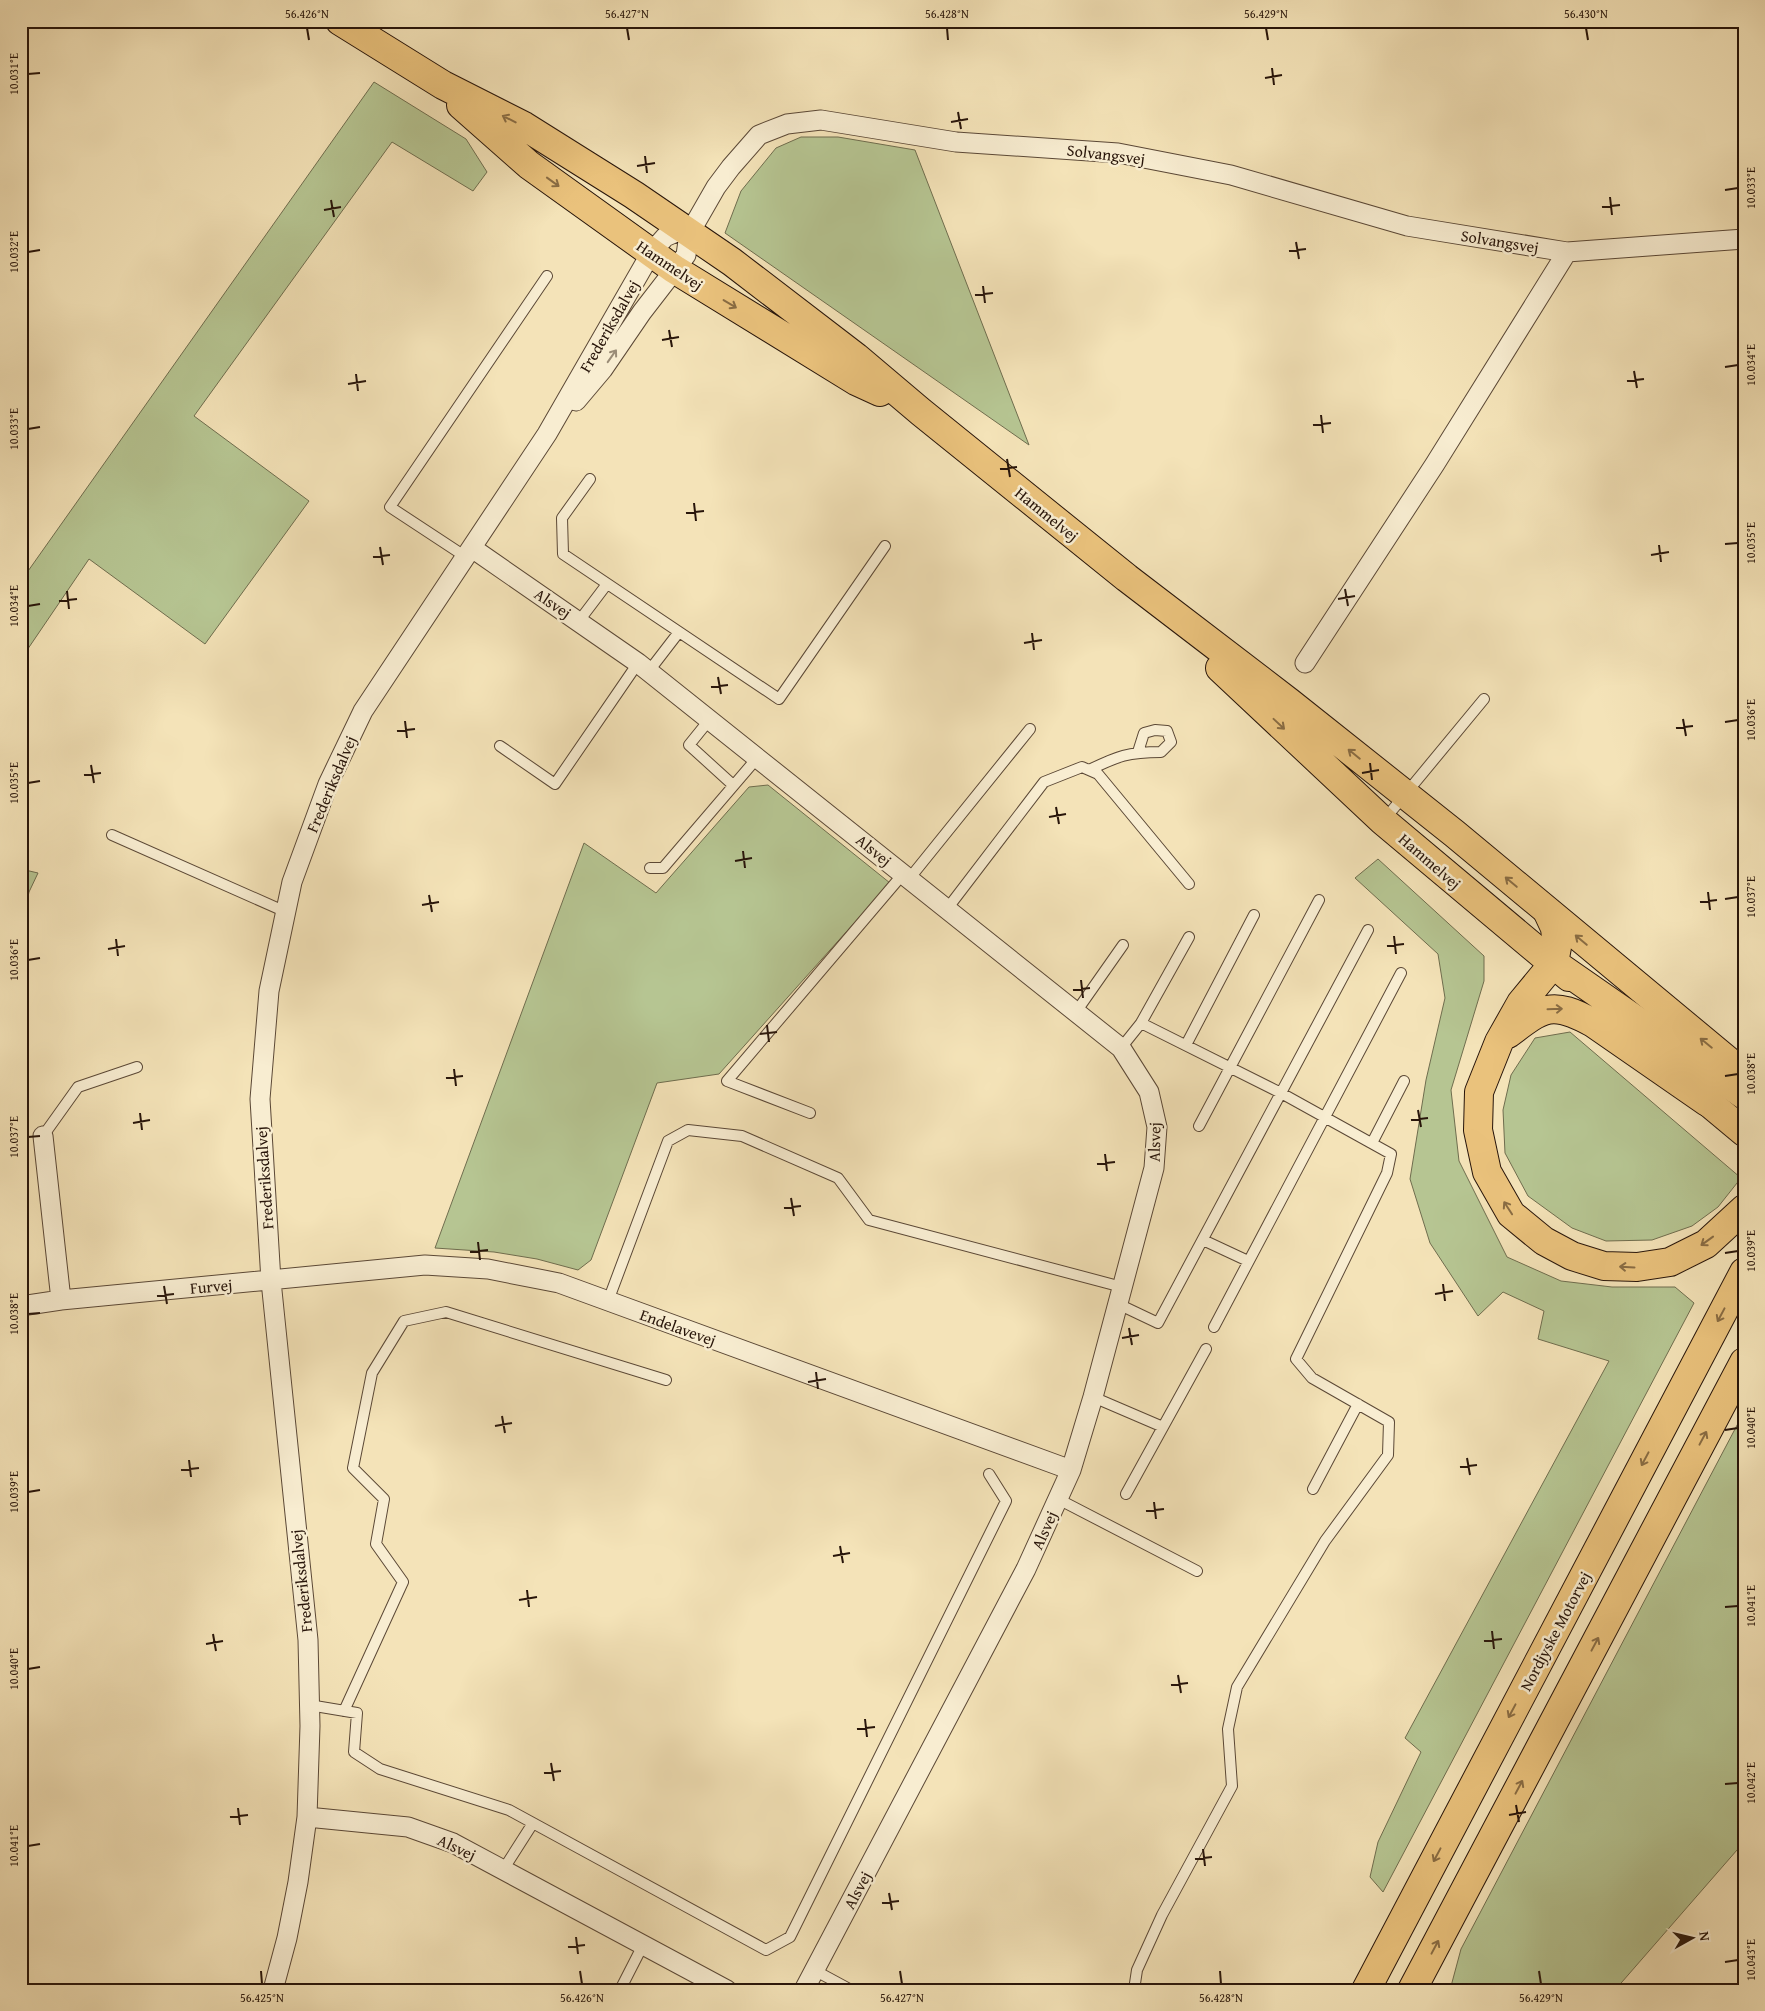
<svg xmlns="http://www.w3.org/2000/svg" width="1765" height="2011" viewBox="0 0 1765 2011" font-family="'Gentium Book Plus',serif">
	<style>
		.green { fill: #b6c592; stroke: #6f6d4e }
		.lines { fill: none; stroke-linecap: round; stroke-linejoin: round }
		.lane-casing { stroke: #5b4836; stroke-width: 12 }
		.street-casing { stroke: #5b4836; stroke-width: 21 }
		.primary-casing { stroke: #28150a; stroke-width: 30 }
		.highway-casing { stroke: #28150a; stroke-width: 30 }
		.lane { stroke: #f8edd1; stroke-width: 10 }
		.street { stroke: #f8edd1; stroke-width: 19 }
		.primary { stroke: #eac27c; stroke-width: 28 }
		.highway { stroke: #eac27c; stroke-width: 28 }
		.oneway { stroke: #896c43 }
		.oneway2 { stroke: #9a8c77 }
		.ticks { fill: none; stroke: #28150a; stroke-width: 2 }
		.labels { text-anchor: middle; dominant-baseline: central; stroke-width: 5; stroke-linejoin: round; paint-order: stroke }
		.street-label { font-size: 16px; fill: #28150a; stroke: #f8edd1 }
		.neatline { fill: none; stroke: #28150a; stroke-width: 2 }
		.ticks-label { font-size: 12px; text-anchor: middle; fill: #28150a }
	</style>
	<rect width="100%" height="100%" fill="#f4e3b8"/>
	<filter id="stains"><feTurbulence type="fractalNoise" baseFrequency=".004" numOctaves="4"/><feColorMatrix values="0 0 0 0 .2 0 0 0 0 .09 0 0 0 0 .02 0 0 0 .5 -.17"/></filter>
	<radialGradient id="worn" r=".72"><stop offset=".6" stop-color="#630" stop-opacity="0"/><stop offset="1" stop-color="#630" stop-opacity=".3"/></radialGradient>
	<!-- green -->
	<path class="green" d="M374,82l92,57 21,33 -14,19 -81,-49 -198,274 115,85 -104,143 -116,-85 -68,100v-78z
		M801,137h37l77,13 114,295 -304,-212 16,-42 35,-43z
		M768,785l122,98 -171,191 -62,9 -66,177 -13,10 -41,-11 -43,-7 -59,-4 149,-405 72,50 93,-106z
		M1378,859l106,97v25l-33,109 8,71 48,96 54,24 51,6h63l19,16 -311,589 -13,-15 8,-35 43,-90 -16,-14 204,-377 -71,-22 6,-28 -41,-19 -25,24 -48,-73 -20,-64 16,-99 19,-82 -7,-44 -83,-76z
		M21,869l17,4 -9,19 -8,37z
		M21,934l7,102 -7,2z
		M1570,1032l171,146 -23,29 -26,19 -40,14 -46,1 -34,-13 -44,-32 -23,-43 -2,-43 8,-35 24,-37z
		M1744,1412v430l-129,148h-165l11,-41z"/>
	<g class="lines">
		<!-- lane casing -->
		<g class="lane-casing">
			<path id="lane" d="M590,479l-28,39 1,36 216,145 106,-153
				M466,557l-76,-50 157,-231
				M579,621l28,-37
				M649,671l30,-39
				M710,719l-21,26 44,40
				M500,746l55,38 83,-121
				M1089,770c29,-14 39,-18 72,-18l10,-10 -4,-11 -12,-1 -11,3 -6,19
				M1384,820l100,-121
				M112,835l174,77
				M650,868h13l95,-111
				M909,879l121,-150
				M947,909l97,-127 38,-15 16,7 91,110
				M1076,1012l47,-67
				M1141,1023l48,-86
				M1186,1045l68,-130
				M1121,1048l20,-25 140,70 110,61 -4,19 -91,186 16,19 77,44 -1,33 -63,86 -88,146 -9,42 4,57 -70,129 -25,55 -3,20
				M810,1113l-83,-32 176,-207
				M1199,1126l120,-226
				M43,1136l35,-49 59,-20
				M1372,1143l32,-62
				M1203,1240l45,21
				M608,1301l60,-160 20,-11 54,6 96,42 31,42 253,67
				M1118,1304l40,19 210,-393
				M1214,1327l187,-354
				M1093,1397l70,30
				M1313,1489l45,-85
				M1126,1494l80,-145
				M1058,1499l139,72
				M309,1705l48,8 -3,39 26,17 129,41 257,140 24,-13 216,-436 -17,-27
				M344,1711l59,-129 -27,-38 8,-45 -31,-31 19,-95 32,-52 42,-9 220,68
				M503,1870l30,-47
				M814,1970l37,20
				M620,1990l23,-45"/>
		</g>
		<!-- street casing -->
		<g class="street-casing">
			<path id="street" d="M576,401l27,-32 39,-57 44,-57 3,-21 27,-47 15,-20 28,-32 28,-11 34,-4 135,22 162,11 113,22 176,51 160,26 177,-13
				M472,548l166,115 483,385 28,44 8,35 -3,41 -61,229 -22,73 -45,99 -222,421
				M1305,663l130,-199 132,-212
				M43,1136l18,164 364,-35 63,4 71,14 512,187
				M21,1306l40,-6
				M307,1817l101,10 45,16 274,147
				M273,1990l14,-52 11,-56 9,-65 3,-91 -2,-86 -37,-359 -11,-182 9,-108 23,-109 36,-98 35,-73 184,-277 104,-181 14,-16 18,-8"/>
		</g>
		<!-- primary casing -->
		<g class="primary-casing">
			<path id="primary" d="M340,21l103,64 81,41 110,69 98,67 124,95 65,55 206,166 162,124 166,132 289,240
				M461,105l68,60 145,104 182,112 24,11
				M1220,668l163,153 186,156
				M1690,1087l54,45"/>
		</g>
		<!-- highway casing -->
		<g class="highway-casing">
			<path id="highway" d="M1548,913l7,15 2,19 -3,16 -33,40 -22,39 -20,50 -1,38 9,42 24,42 33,27 28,15 32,10 33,1 33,-5 36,-18 38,-35
				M1554,963l190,132
				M1508,1034c35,-27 44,-34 85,-11l114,79
				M1366,1990l378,-718
				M1412,1990l332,-628"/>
		</g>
		<!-- lane -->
		<use href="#lane" class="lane"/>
		<!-- street -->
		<use href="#street" class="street"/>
		<!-- primary -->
		<use href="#primary" class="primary"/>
		<!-- highway -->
		<use href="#highway" class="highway"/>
	</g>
	<!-- one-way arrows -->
	<defs><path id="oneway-shaft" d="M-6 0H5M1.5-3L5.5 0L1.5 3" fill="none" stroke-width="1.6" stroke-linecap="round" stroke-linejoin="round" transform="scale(1.25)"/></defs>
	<g class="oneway">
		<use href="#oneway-shaft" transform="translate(509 119) rotate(-153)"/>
		<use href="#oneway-shaft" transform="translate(553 182) rotate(36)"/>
		<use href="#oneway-shaft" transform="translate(730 304) rotate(31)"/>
		<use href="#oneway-shaft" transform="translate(1279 724) rotate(43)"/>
		<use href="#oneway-shaft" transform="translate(1354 754) rotate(-141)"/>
		<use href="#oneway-shaft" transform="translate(1511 882) rotate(-140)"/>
		<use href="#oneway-shaft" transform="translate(1581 940) rotate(-140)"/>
		<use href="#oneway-shaft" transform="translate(1555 1009) rotate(-2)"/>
		<use href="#oneway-shaft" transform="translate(1706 1043) rotate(-141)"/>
		<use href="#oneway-shaft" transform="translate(1508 1208) rotate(-123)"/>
		<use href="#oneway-shaft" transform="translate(1707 1241) rotate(144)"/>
		<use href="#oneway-shaft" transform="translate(1627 1267) rotate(-177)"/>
		<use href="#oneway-shaft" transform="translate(1721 1315) rotate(118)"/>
		<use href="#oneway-shaft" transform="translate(1703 1438) rotate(-62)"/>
		<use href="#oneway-shaft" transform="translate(1645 1459) rotate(118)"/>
		<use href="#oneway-shaft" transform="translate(1595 1644) rotate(-62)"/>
		<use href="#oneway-shaft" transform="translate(1512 1711) rotate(118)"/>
		<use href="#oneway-shaft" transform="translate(1519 1787) rotate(-62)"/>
		<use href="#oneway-shaft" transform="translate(1437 1855) rotate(118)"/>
		<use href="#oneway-shaft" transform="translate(1435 1947) rotate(-62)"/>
	</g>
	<use class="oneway2" href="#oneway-shaft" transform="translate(612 356) rotate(-55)"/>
	<!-- ticks -->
	<path class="ticks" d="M307,28l2,12M627,28l2,12M947,28l1,12M1266,28l2,12M1586,28l2,12M1272,68l2,17M28,74l12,-1M1265,78l17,-3M958,112l3,17M951,122l17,-3M645,156l2,17M637,166l18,-3M1725,190l13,-2M1610,197l2,18M331,200l3,17M1602,207l18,-2M324,210l17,-3M1296,242l3,17M1289,251l17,-2M28,252l12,-2M983,286l2,17M975,295l18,-2M669,330l3,17M662,340l17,-3M1725,367l13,-2M1634,371l3,17M356,374l2,17M1627,381l17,-2M348,384l18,-3M1321,415l2,18M1313,425l18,-2M28,429l12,-2M1007,459l3,18M1000,469l17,-2M694,503l2,18M686,513l18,-2M1725,544l13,-1M1659,545l2,17M380,547l3,18M1651,555l18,-3M373,557l17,-2M1345,589l3,17M67,591l2,18M1338,599l17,-3M59,601l18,-2M28,606l12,-2M1032,633l2,17M1024,643l18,-3M718,677l3,17M711,687l17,-2M1683,719l3,17M405,721l2,17M1725,722l13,-2M1676,728l17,-2M397,731l18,-2M1370,763l2,17M91,765l3,18M1362,773l17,-3M84,775l17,-2M28,783l12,-2M1056,807l3,17M1049,817l17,-3M743,851l2,17M735,861l17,-3M1708,892l2,18M429,895l3,17M1725,899l13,-2M1700,902l17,-2M422,905l17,-3M1394,936l2,18M116,939l2,17M1387,946l17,-2M108,949l17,-3M28,960l12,-2M1081,980l2,18M1073,990l17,-2M767,1025l2,17M760,1034l17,-2M454,1069l2,17M1725,1076l13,-2M446,1078l17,-2M1418,1110l3,17M140,1113l2,17M1411,1120l17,-2M133,1123l17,-3M28,1137l12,-1M1105,1154l2,17M1097,1164l18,-2M791,1198l3,18M784,1208l17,-2M478,1242l2,18M470,1252l18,-2M1725,1253l13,-2M1443,1284l2,17M164,1286l3,18M1435,1294l18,-3M157,1296l17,-2M28,1314l12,-1M1129,1328l3,17M1122,1338l17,-3M816,1372l2,17M808,1382l18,-3M502,1416l3,17M495,1426l17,-3M1725,1430l13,-2M1467,1458l3,17M189,1460l2,17M1460,1467l17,-2M181,1470l18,-2M28,1492l12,-2M1154,1502l2,17M1146,1511l18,-2M840,1546l3,17M833,1556l17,-3M527,1590l2,17M519,1600l18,-3M1725,1607l13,-1M1492,1631l2,18M213,1634l3,17M1484,1641l18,-2M206,1644l17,-3M28,1669l12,-2M1178,1675l3,18M1171,1685l17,-2M865,1719l2,18M857,1729l18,-2M551,1763l3,18M544,1773l17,-2M1725,1784l13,-1M1516,1805l3,17M238,1808l2,17M1509,1815l17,-3M230,1817l18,-2M28,1846l12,-2M1203,1849l2,17M1195,1859l17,-2M889,1893l3,17M882,1903l17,-2M576,1937l2,17M568,1947l17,-2M1725,1962l13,-2M261,1971l1,13M580,1971l2,13M900,1971l2,13M1220,1971l1,13M1539,1971l2,13"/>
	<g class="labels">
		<!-- street labels -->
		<g class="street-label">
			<text transform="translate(1106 154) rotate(7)">Solvangsvej</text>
			<text transform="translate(1500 241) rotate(9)">Solvangsvej</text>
			<text transform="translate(670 265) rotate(34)">Hammelvej</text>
			<text transform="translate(609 326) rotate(-60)">Frederiksdalvej</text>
			<text transform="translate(1047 514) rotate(39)">Hammelvej</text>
			<text transform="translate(553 603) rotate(34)">Alsvej</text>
			<text transform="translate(331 784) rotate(-67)">Frederiksdalvej</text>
			<text transform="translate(874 850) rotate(39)">Alsvej</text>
			<text transform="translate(1430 861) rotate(41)">Hammelvej</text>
			<text transform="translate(1154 1142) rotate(-89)">Alsvej</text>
			<text transform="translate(264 1178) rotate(-94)">Frederiksdalvej</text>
			<text transform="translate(211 1286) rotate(-5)">Furvej</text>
			<text transform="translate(678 1327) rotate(20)">Endelavevej</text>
			<text transform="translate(1044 1530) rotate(-66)">Alsvej</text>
			<text transform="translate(301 1581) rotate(-96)">Frederiksdalvej</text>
			<text transform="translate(1555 1631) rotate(-62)">Nordjyske Motorvej</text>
			<text transform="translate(457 1847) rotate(25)">Alsvej</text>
			<text transform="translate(857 1890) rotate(-62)">Alsvej</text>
		</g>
	</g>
	<!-- margin -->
	<rect width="1765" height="2011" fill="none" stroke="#f4e3b8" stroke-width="55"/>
	<!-- north arrow -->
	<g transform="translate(1692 1938) rotate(82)" stroke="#f8edd1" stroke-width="4" paint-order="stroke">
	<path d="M0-4L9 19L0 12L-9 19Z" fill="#28150a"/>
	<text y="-8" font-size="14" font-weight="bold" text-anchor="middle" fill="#28150a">N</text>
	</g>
	<rect x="28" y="28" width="1710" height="1956" class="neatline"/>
	<g class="ticks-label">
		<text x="307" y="18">56.426°N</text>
		<text x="627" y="18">56.427°N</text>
		<text x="947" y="18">56.428°N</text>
		<text x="1266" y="18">56.429°N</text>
		<text x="1586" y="18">56.430°N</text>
		<text transform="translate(14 74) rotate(-90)" y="4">10.031°E</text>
		<text transform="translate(1751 188) rotate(-90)" y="4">10.033°E</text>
		<text transform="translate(14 252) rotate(-90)" y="4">10.032°E</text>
		<text transform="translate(1751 365) rotate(-90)" y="4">10.034°E</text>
		<text transform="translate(14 429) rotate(-90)" y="4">10.033°E</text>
		<text transform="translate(1751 543) rotate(-90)" y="4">10.035°E</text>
		<text transform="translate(14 606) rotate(-90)" y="4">10.034°E</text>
		<text transform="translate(1751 720) rotate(-90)" y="4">10.036°E</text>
		<text transform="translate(14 783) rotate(-90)" y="4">10.035°E</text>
		<text transform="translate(1751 897) rotate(-90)" y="4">10.037°E</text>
		<text transform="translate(14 960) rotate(-90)" y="4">10.036°E</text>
		<text transform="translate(1751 1074) rotate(-90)" y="4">10.038°E</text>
		<text transform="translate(14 1137) rotate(-90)" y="4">10.037°E</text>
		<text transform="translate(1751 1251) rotate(-90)" y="4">10.039°E</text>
		<text transform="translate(14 1314) rotate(-90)" y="4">10.038°E</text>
		<text transform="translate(1751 1428) rotate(-90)" y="4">10.040°E</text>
		<text transform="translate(14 1492) rotate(-90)" y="4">10.039°E</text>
		<text transform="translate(1751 1606) rotate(-90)" y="4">10.041°E</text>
		<text transform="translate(14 1669) rotate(-90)" y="4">10.040°E</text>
		<text transform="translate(1751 1783) rotate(-90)" y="4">10.042°E</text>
		<text transform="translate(14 1846) rotate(-90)" y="4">10.041°E</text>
		<text transform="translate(1751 1960) rotate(-90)" y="4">10.043°E</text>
		<text x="262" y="2002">56.425°N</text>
		<text x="582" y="2002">56.426°N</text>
		<text x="902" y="2002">56.427°N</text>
		<text x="1221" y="2002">56.428°N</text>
		<text x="1541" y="2002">56.429°N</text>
	</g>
	<rect width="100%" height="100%" filter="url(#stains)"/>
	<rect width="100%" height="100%" fill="url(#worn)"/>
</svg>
